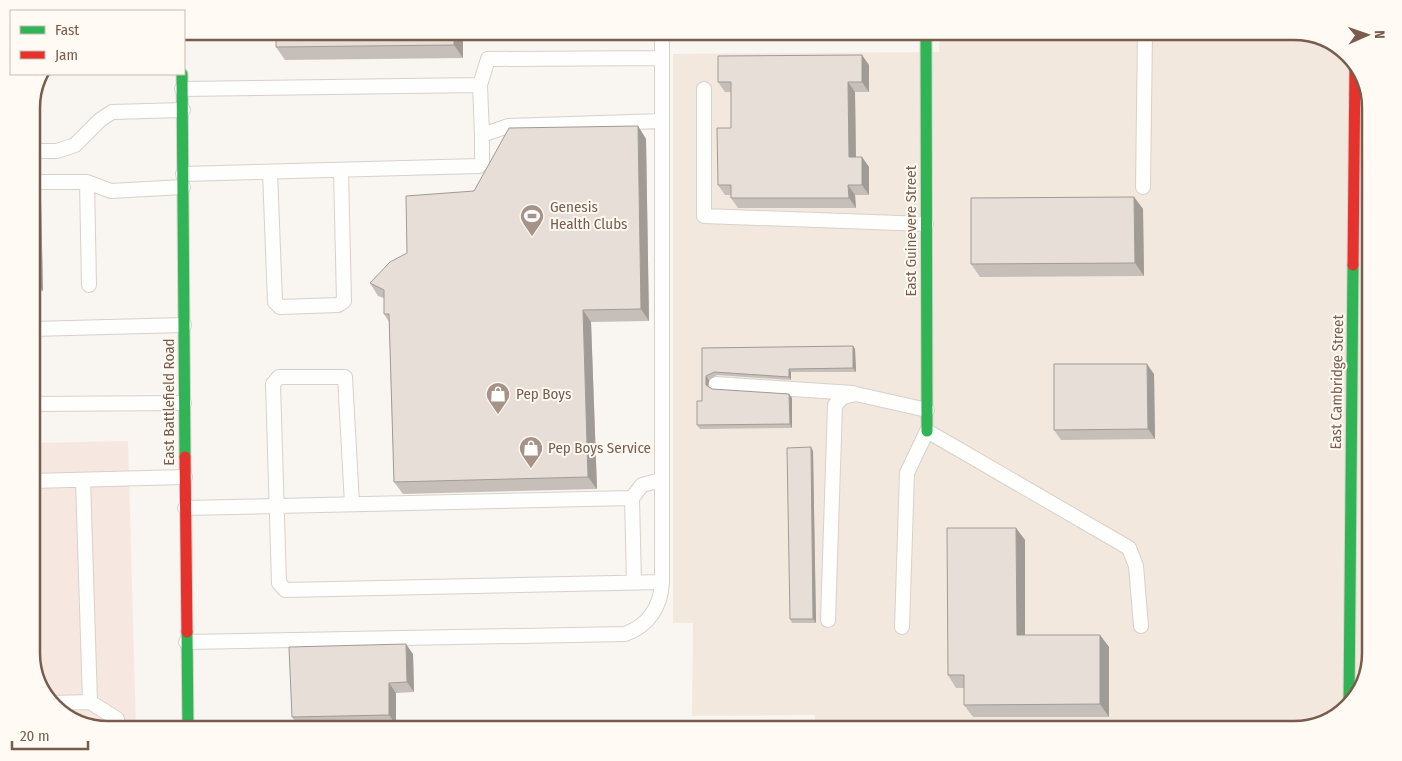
<svg xmlns="http://www.w3.org/2000/svg" width="1402" height="761" viewBox="0 0 1402 761" font-family="'Fira Sans Condensed',sans-serif">
	<style>
		.residential { fill: #f2e8de }
		.commercial { fill: #f6e8e1 }
		.lines { fill: none; stroke-linecap: round; stroke-linejoin: round }
		.lane-casing { stroke: #d7d1cb; stroke-width: 16 }
		.fast-casing { stroke: #d9d2cb; stroke-width: 13 }
		.jam-casing { stroke: #d9d2cb; stroke-width: 13 }
		.lane { stroke: #fefefd; stroke-width: 14 }
		.fast { stroke: #30b455; stroke-width: 11 }
		.jam { stroke: #e5322d; stroke-width: 11 }
		.wall { fill: #c6bfb9 }
		.shaded-wall { fill: #a19b96 }
		.building { fill: #e6ded7; stroke: #a19b96 }
		.labels { text-anchor: middle; dominant-baseline: central; stroke-width: 4; stroke-linejoin: round; paint-order: stroke }
		.poi-label { font-size: 15px; fill: #7a5c4d; stroke: #fffaf3; text-anchor: start }
		.street-label { font-size: 15px; fill: #7a5c4d; stroke: #fffaf3 }
		.rim { fill: none; stroke: #7a5c4d; stroke-width: 2.5 }
	</style>
	<rect width="100%" height="100%" fill="#f9f5f0"/>
	<!-- residential -->
	<path class="residential" d="M940,31h354l34,8 30,27 13,37v550l-8,34 -30,32 -39,11h-479v-15l-123,1 1,-93h-20v-569l266,-2z"/>
	<!-- commercial -->
	<path class="commercial" d="M128,441l8,289h-28l-34,-8 -30,-26 -13,-38v-215z"/>
	<g class="lines">
		<!-- lane casing -->
		<g class="lane-casing">
			<path id="lane" d="M480,85l8,-26 174,-1
				M182,89l298,-4 2,50
				M704,89v127l222,8
				M31,151h26l18,-6 25,-25 12,-8 71,-2
				M270,172l5,130 5,5 58,-2 6,-4 -3,-131
				M183,174l296,-8 3,-4v-27l26,-9 154,-5
				M31,182h56l24,9 72,-4
				M87,182l2,103
				M1143,187l2,-156
				M31,329l153,-4
				M716,384l137,9
				M31,404l153,-1
				M31,481l154,-4
				M632,498l2,84
				M352,504l-7,-127h-66l-6,7 6,199 6,7 377,-8
				M185,508l447,-10 10,-13 19,-5
				M828,620l7,-215 8,-8 13,-3 71,16
				M902,627l5,-154 20,-42 202,117 7,18 5,60
				M186,642l439,-8c23,-8 36,-27 37,-52v-551
				M90,702l27,17 2,11
				M52,703l38,-1 -7,-222"/>
		</g>
		<!-- fast casing -->
		<g class="fast-casing">
			<path id="fast" d="M926,31l1,400
				M182,74l3,383
				M187,632l1,98
				M1349,702l4,-437"/>
		</g>
		<!-- jam casing -->
		<g class="jam-casing">
			<path id="jam" d="M1353,265l2,-202
				M185,457l2,175"/>
		</g>
		<!-- lane -->
		<use href="#lane" class="lane"/>
		<!-- fast -->
		<use href="#fast" class="fast"/>
		<!-- jam -->
		<use href="#jam" class="jam"/>
	</g>
	<!-- wall -->
	<path class="wall" d="M276,31h187v27l-178,2 -9,-13z
		M869,65v27h-14l1,65h6l7,10v28h-14l1,13h-118l-7,-10v-3h-6l-7,-10 13,-57v-36h-6l-7,-10z
		M638,126l8,13 3,182 -58,1 6,167 -194,5 -9,-12 -5,-160 -5,-8v-16l-6,-2 -8,-13 37,-30 67,-62z
		M31,190h3l7,10 2,91 -12,1z
		M1134,197l9,12 1,67 -164,1 -9,-13z
		M853,346l2,3 1,23h-65v8l-74,-5 -8,5 -1,6 4,3 77,5 3,4v30l-92,1 -3,-4 5,-24v-53z
		M1154,374l1,65 -94,1 -7,-10z
		M813,451l3,172h-24l-2,-4z
		M1016,528l9,12v95h75l9,12v70h-136l-9,-12v-17h-8l-8,-13z
		M413,654l1,38 -18,1v32l-97,2 -7,-10z"/>
	<!-- shaded-wall -->
	<path class="shaded-wall" d="M454,31h9v27l-9,-13z
		M862,55l7,10v27l-7,-10z
		M848,82l7,10 1,75 -7,-10z
		M638,126l8,13 3,182 -8,-12z
		M862,157l7,10v28l-7,-10z
		M848,185l7,10 1,13 -7,-10z
		M34,190l7,10 2,91 -7,-10z
		M1134,197l9,12 1,67 -9,-13z
		M583,310l8,12 6,167 -9,-12z
		M853,346l2,3 1,23 -3,-4z
		M1147,364l7,10 1,65 -7,-10z
		M789,369l2,3v8l-2,-3z
		M706,376l3,4 -1,8 -2,-3z
		M789,394l3,4v30l-2,-4z
		M811,447l2,4 3,172 -3,-4z
		M1016,528l9,12v108l-8,-13z
		M1100,635l9,12v70l-9,-13z
		M406,644l7,10 1,38 -7,-10z
		M389,683l7,10v32l-7,-10z"/>
	<!-- building -->
	<path class="building" d="M276,31h178v14l-178,2z
		M862,55v27h-14l1,75h13v28h-14l1,13h-118v-13h-13l-1,-57h14v-46h-13v-26z
		M638,126l3,183 -58,1 5,167 -194,5 -5,-168h-5v-24l-14,-7 20,-21 17,-9 -1,-57 68,-5 35,-63z
		M31,190h3l2,91h-5z
		M1134,197l1,66 -164,1v-66z
		M853,346v22l-64,1v8l-75,-5 -8,4v9l6,4 77,5 1,30 -93,1v-24h5v-53z
		M1054,364h93l1,65 -94,1z
		M811,447l2,172h-23l-3,-171z
		M947,528h69l1,107h83v69l-136,1v-30h-16z
		M406,644l1,38 -18,1v32l-97,2 -3,-70z"/>
	<!-- icons -->
	<defs>
		<g id="stadium-pin" transform="scale(1.25)"><path d="M0 17L-7.5 6A9.5 9.5 0 1 1 7.5 6Z" fill="#a69286" stroke="#fffaf3"/><path d="M0-5a6.5 5 0 1 0 0 10a6.5 5 0 1 0 0-10ZM-3.5-1.8h7v3.6h-7Z" fill="#fff"/></g>
		<g id="shop-pin" transform="scale(1.25)"><path d="M0 17L-7.5 6A9.5 9.5 0 1 1 7.5 6Z" fill="#a69286" stroke="#fffaf3"/><path d="M-5-2.5h2.3a2.7 3.5 0 0 1 5.4 0H5L5.5 6h-11ZM-1.5-2.5h3a1.5 2.3 0 0 0-3 0Z" fill="#fff"/></g>
	</defs>
	<g fill-rule="evenodd">
		<use href="#stadium-pin" x="532" y="216"/>
		<use href="#shop-pin" x="498" y="394"/>
		<use href="#shop-pin" x="531" y="448"/>
	</g>
	<g class="labels">
		<!-- poi labels -->
		<g class="poi-label">
			<text x="550" y="207">Genesis<tspan x="550" dy="17">Health Clubs</tspan></text>
			<text x="516" y="394">Pep Boys</text>
			<text x="548" y="448">Pep Boys Service</text>
		</g>
		<!-- street labels -->
		<g class="street-label">
			<text transform="translate(911 231) rotate(-90)">East Guinevere Street</text>
			<text transform="translate(1337 382) rotate(-89)">East Cambridge Street</text>
			<text transform="translate(169 402) rotate(-90)">East Battlefield Road</text>
		</g>
	</g>
	<!-- crop -->
	<path d="M0 0H1402V761H0ZM108 40H1294A68 68 0 0 1 1362 108V653A68 68 0 0 1 1294 721H108A68 68 0 0 1 40 653V108A68 68 0 0 1 108 40Z" fill="#fffaf3" fill-rule="evenodd"/>
	<path class="rim" d="M108 40H1294A68 68 0 0 1 1362 108V653A68 68 0 0 1 1294 721H108A68 68 0 0 1 40 653V108A68 68 0 0 1 108 40Z"/>
	<!-- legend -->
	<rect x="10" y="10" width="175" height="65" fill="#fffaf3" stroke="#cabbb1"/>
	<rect x="20" y="26" width="25" height="8" fill="#30b455" stroke="#cabbb1"/>
	<text x="55" y="35" font-size="15" fill="#7a5c4d">Fast</text>
	<rect x="20" y="51" width="25" height="8" fill="#e5322d" stroke="#cabbb1"/>
	<text x="55" y="60" font-size="15" fill="#7a5c4d">Jam</text>
	<!-- north arrow -->
	<g transform="translate(1367 35) rotate(88)" stroke="#fffaf3" stroke-width="4" paint-order="stroke">
	<path d="M0-4L9 19L0 12L-9 19Z" fill="#7a5c4d"/>
	<text y="-8" font-size="14" font-weight="bold" text-anchor="middle" fill="#7a5c4d">N</text>
	</g>
	<!-- scale -->
	<path d="M12 741v8h76v-8" fill="none" stroke="#7a5c4d" stroke-width="2.5"/>
	<text x="20" y="741" font-size="15" fill="#7a5c4d" stroke="#fffaf3" stroke-width="4" paint-order="stroke">20 m</text>
</svg>
